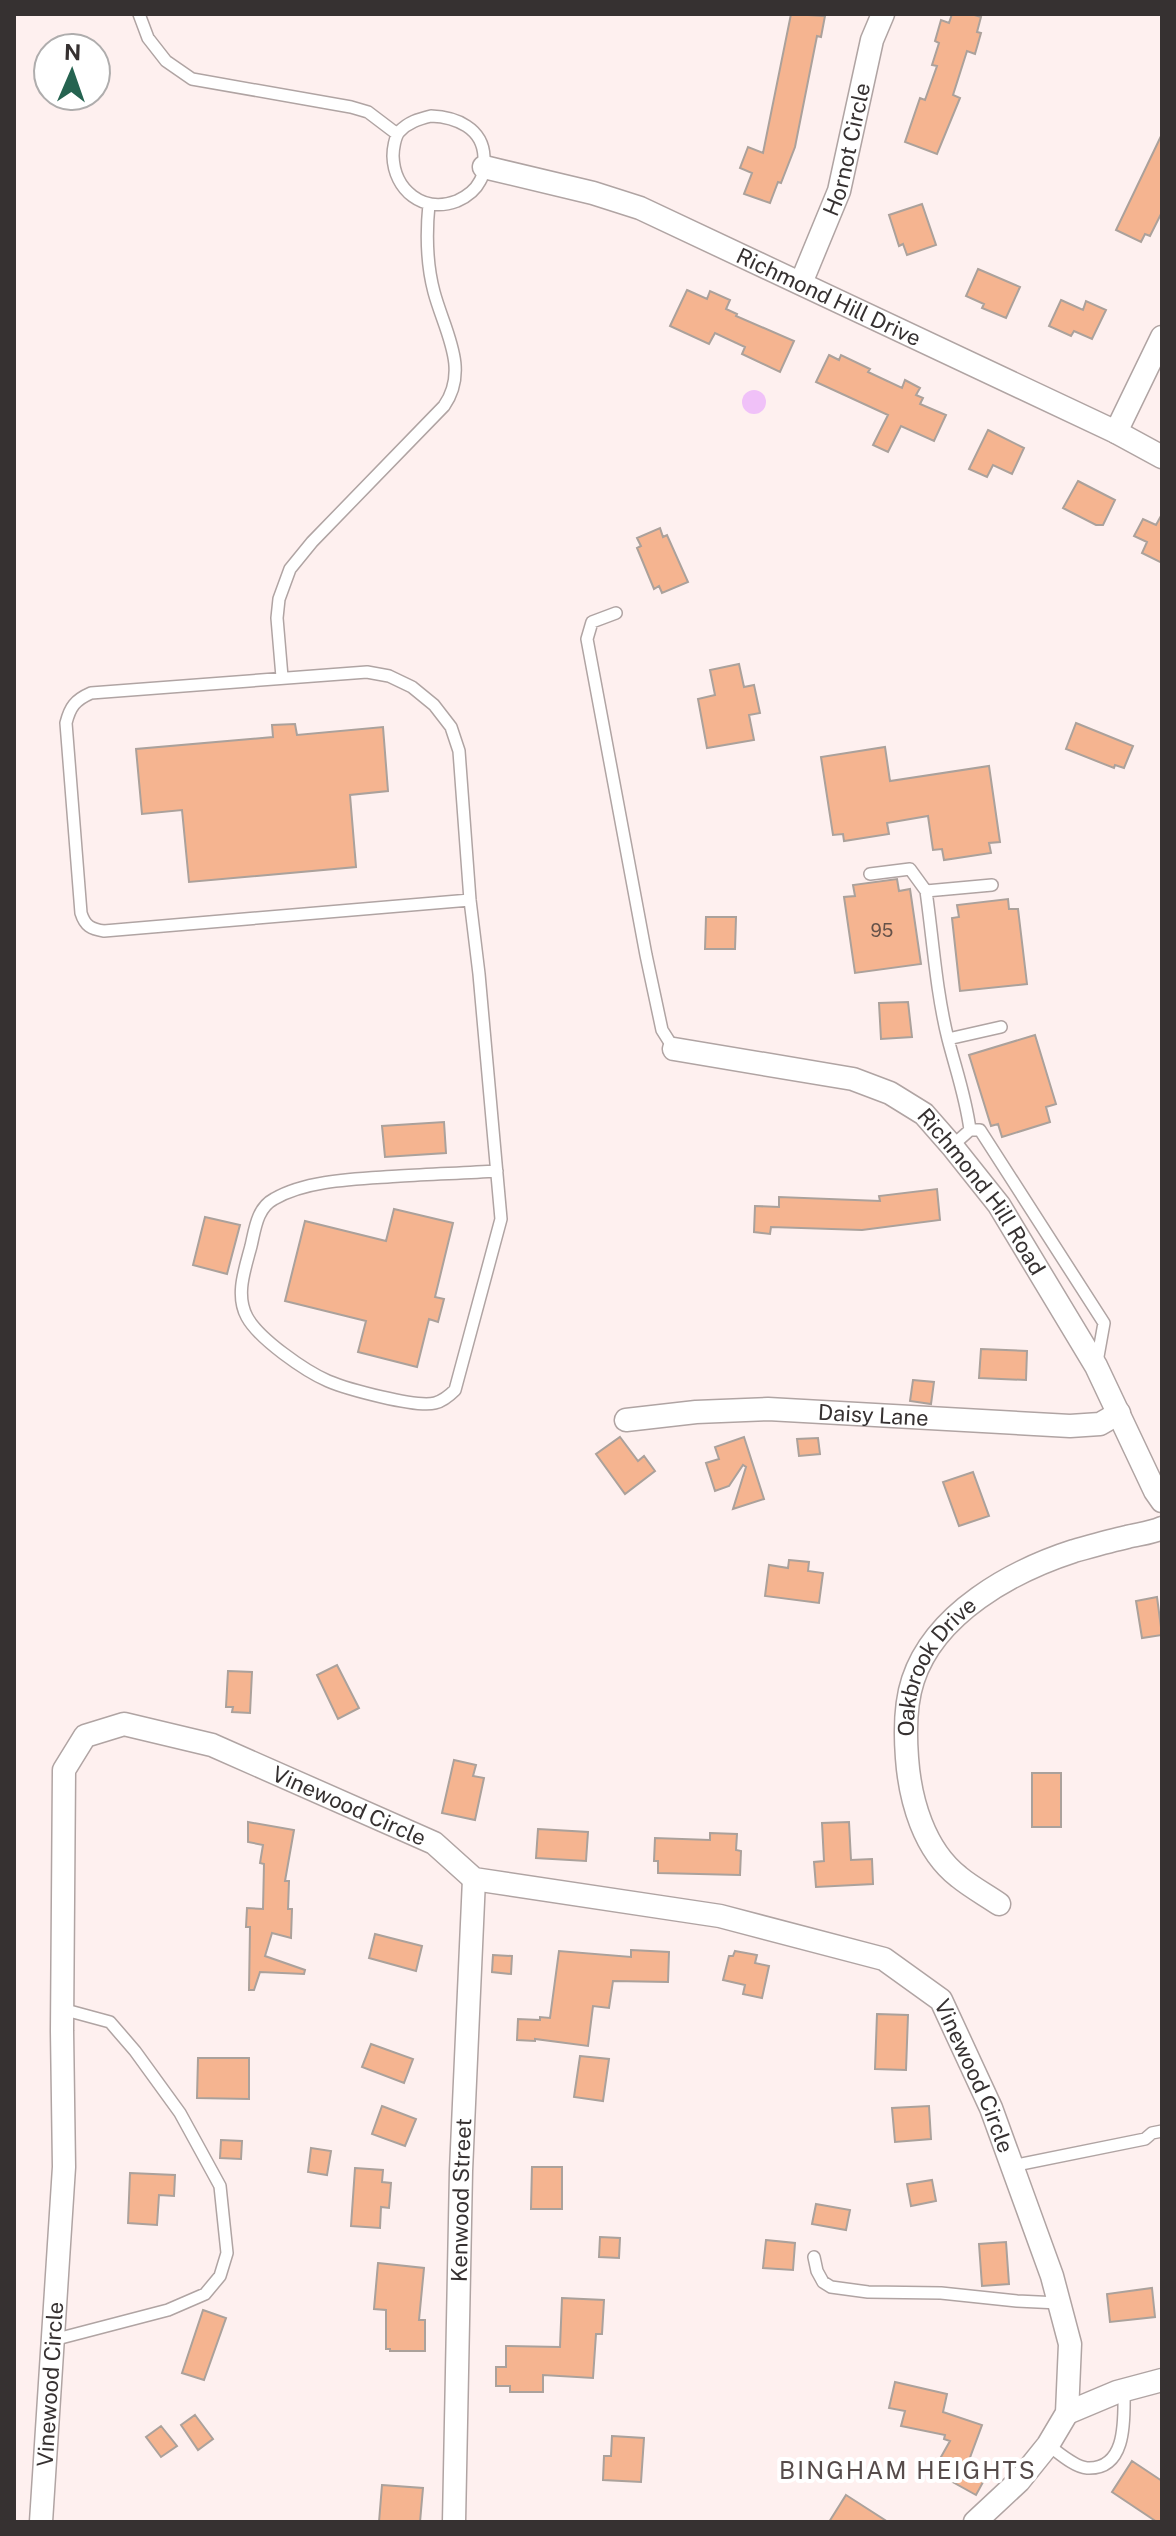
<svg xmlns="http://www.w3.org/2000/svg" width="1176" height="2536" viewBox="0 0 1176 2536" font-family="'Public Sans',sans-serif">
	<style>
		.water { fill: #f0c1f8 }
		.building { fill: #f5b490; stroke: #aba19b; stroke-width: 2 }
		.lines { fill: none; stroke-linecap: round; stroke-linejoin: round }
		.lane-casing { stroke: #b0a4a3; stroke-width: 14 }
		.street-casing { stroke: #b0a4a3; stroke-width: 25 }
		.lane { stroke: #fff; stroke-width: 11 }
		.street { stroke: #fff; stroke-width: 22 }
		.labels { text-anchor: middle; dominant-baseline: central; stroke-width: 8; stroke-linejoin: round; paint-order: stroke }
		.number-label { font-size: 18px; fill: #665249 }
		.street-label { font-size: 22px; fill: #363131; stroke: #fff }
		.neighbourhood-label { font-size: 24px; letter-spacing: 2px; fill: #574c4b; stroke: #fff }
	</style>
	<rect width="100%" height="100%" fill="#fef0ef"/>
	<!-- water -->
	<path class="water" d="M742 402a12 12 0 1 1 24 0a12 12 0 1 1-24 0Z"/>
	<!-- building -->
	<path class="building" d="M791,14l34,2 -4,21 -4,-1 -22,111 -14,36 -3,-1 -8,21 -26,-9 8,-21 -12,-5 8,-21 15,6z
		M952,14h19l10,3 -4,15 4,1 -6,21 -8,-3 -14,44 7,3 -23,56 -32,-12 15,-44 5,2 12,-34 -5,-1 7,-22 -4,-2 6,-21 8,3z
		M1162,134v78l-12,24 -5,-2 -4,8 -25,-12z
		M922,204l14,41 -29,10 -4,-11 -4,2 -10,-31z
		M978,269l42,18 -14,31 -24,-10 2,-4 -18,-8z
		M687,290l20,9 3,-8 20,9 -4,9 11,5 -1,2 58,25 -14,31 -38,-18 3,-7 -30,-14 -6,11 -39,-18z
		M1061,300l22,10 3,-9 20,9 -14,29 -18,-8 -3,5 -22,-10z
		M829,355l10,5 2,-5 29,14 -2,3 34,16 3,-8 15,8 -4,7 7,3 -3,6 26,11 -12,26 -33,-15 -13,26 -15,-7 15,-30 -72,-33z
		M988,430l36,18 -12,26 -19,-9 -6,12 -18,-8z
		M1078,481l37,19 -12,25h-7l-33,-17z
		M1162,514v49l-20,-10 5,-11 -13,-6 9,-17 13,6z
		M660,528l3,9 4,-2 21,47 -26,11 -3,-7 -5,3 -17,-41 4,-2 -4,-8z
		M739,664l5,23 10,-2 6,28 -11,2 5,25 -47,8 -9,-49 17,-4 -5,-25z
		M1076,723l57,23 -9,22 -9,-3 -1,3 -48,-19z
		M295,724l2,11 86,-8 5,64 -38,4 6,72 -167,15 -7,-72 -40,4 -6,-65 137,-12 -1,-12z
		M885,747l5,34 99,-15 11,76 -11,1 2,10 -47,7 -2,-11 -9,1 -5,-34 -41,7 2,11 -45,7 -1,-7 -10,1 -12,-78z
		M897,879l2,12 11,-2 11,75 -66,9 -11,-76 11,-1 -2,-11z
		M1008,899l1,10h9l9,75 -67,7 -8,-73 7,-1 -2,-12z
		M706,917h30l-1,32h-30z
		M908,1002l4,35 -31,2 -2,-36z
		M1035,1035l21,69 -10,3 4,15 -48,15 -4,-13 -7,2 -22,-71z
		M444,1122l2,31 -61,4 -3,-31z
		M937,1189l3,31 -78,10 -91,-3 -1,7 -16,-2 1,-26 24,1v-10l101,4 -1,-5z
		M394,1209l59,14 -18,74 9,2 -6,23 -9,-3 -12,48 -59,-15 8,-31 -81,-20 20,-80 81,20z
		M205,1217l35,8 -13,49 -34,-9z
		M981,1349l46,2 -1,29 -47,-2z
		M913,1380l21,2 -3,22 -21,-3z
		M620,1437l18,24 6,-5 11,15 -30,23 -29,-40z
		M744,1437l20,62 -31,10 13,-42 -3,-2 -14,21 -14,5 -9,-28 13,-4 -4,-12z
		M818,1438l2,16 -21,2 -2,-17z
		M973,1472l16,44 -30,10 -16,-44z
		M789,1560l20,2 -1,9 15,2 -4,30 -54,-7 4,-31 19,3z
		M1157,1597l5,38 -20,3 -6,-37z
		M337,1665l22,43 -21,11 -21,-44z
		M228,1671l24,1 -2,41 -18,-1 1,-5h-7z
		M454,1760l22,5 -3,11 11,2 -9,42 -33,-7z
		M1032,1773h29v54h-29z
		M248,1822l46,8 -9,51h4l-1,28h4l-1,29 -19,-5 -7,23 40,14 -1,4 -44,-2 -6,18h-5l1,-63h-4l1,-19 16,1 1,-45 -4,-1 3,-18 -15,-3z
		M849,1822l2,38 21,-1 1,25 -57,3 -2,-25 10,-1 -2,-38z
		M538,1829l50,3 -2,29 -50,-3z
		M710,1833l27,1 -1,16 5,1 -1,24 -82,-2v-12h-4l1,-23 55,2z
		M375,1934l47,12 -6,25 -47,-13z
		M631,1950l38,2 -1,30 -55,-1 -4,27 -16,-2 -5,40 -53,-7v2l-18,-1 1,-21 22,1v-3l10,1 9,-67 72,6z
		M735,1951l22,4 -2,8 14,3 -7,32 -19,-4 2,-9 -22,-5 6,-24h4z
		M493,1955l19,1 -1,18 -19,-2z
		M877,2014l31,1 -2,55 -31,-1z
		M371,2044l42,15 -9,24 -42,-16z
		M580,2056l29,3 -6,42 -29,-4z
		M198,2058h51v41l-52,-1z
		M382,2106l34,13 -11,27 -33,-12z
		M929,2106l2,33 -36,3 -3,-34z
		M221,2140l21,1 -1,18 -21,-1z
		M311,2148l20,3 -4,24 -19,-3z
		M532,2167h30v42h-31z
		M355,2168l28,2 -1,12 9,1 -2,25 -8,-1 -1,21 -29,-2z
		M130,2173l45,2 -1,21 -15,-1 -2,30 -29,-2z
		M932,2180l4,21 -25,5 -4,-22z
		M816,2204l34,6 -4,20 -34,-6z
		M600,2237l20,1 -1,20 -20,-1z
		M766,2240l29,3 -2,27 -30,-2z
		M1006,2242l3,42 -27,2 -3,-42z
		M378,2263l46,5 -5,52h6v31h-35v-2h-4v-39l-12,-1z
		M1152,2288l3,29 -45,5 -3,-28z
		M562,2298l42,2 -2,34h-6l-3,44 -50,-3v17h-33v-6h-14v-19h10v-21l54,1z
		M203,2310l23,8 -22,62 -22,-7z
		M895,2382l52,12 -4,18 39,13 -14,38 20,10 -12,22 -43,-24 17,-30 -6,-2 1,-4 -44,-9 4,-15 -16,-3z
		M195,2415l18,24 -15,11 -17,-25z
		M161,2426l16,20 -16,11 -15,-20z
		M612,2436l32,2 -3,44 -38,-2 1,-24h7z
		M1132,2461l30,20v41h-5l-45,-30z
		M382,2485l41,3 -3,34h-41z
		M846,2495l42,27h-59z"/>
	<g class="lines">
		<!-- lane casing -->
		<g class="lane-casing">
			<path id="lane" d="M139,14l9,24 18,23 26,18 159,28 17,5 29,22
				M431,116c25,1 52,12 53,41 0,8 0,18 -4,24 -5,10 -14,16 -23,20 -34,13 -63,-11 -64,-45 0,-7 2,-19 6,-24 9,-10 20,-13 32,-16z
				M616,613l-24,9 -5,17 59,316 16,75 12,19
				M282,677l-5,-59 2,-19 11,-30 22,-27 132,-136c26,-37 0,-76 -10,-114 -8,-30 -8,-58 -5,-88
				M870,874l40,-5 16,22
				M470,900l-366,31c-13,-2 -19,-5 -23,-18l-15,-190c4,-16 9,-23 25,-30l276,-21 22,4 23,11 22,18 17,22 8,24 11,149 9,74 22,245 -46,171c-6,6 -12,11 -20,13 -19,5 -88,-14 -107,-22 -23,-10 -69,-42 -81,-64 -12,-22 -2,-48 4,-71 4,-17 6,-38 23,-47 34,-20 87,-20 126,-23 32,-2 65,-3 97,-5
				M948,1039l53,-12
				M970,1130c-4,-32 -14,-60 -22,-91 -12,-48 -15,-99 -22,-148l66,-6
				M952,1146l18,-16h10l124,193 -7,39
				M1012,2166l133,-27 7,-6 10,-2
				M814,2257l3,14 6,11 8,5 37,5 73,1 76,8 42,2
				M53,2340l115,-30 37,-16 15,-18 7,-23 -7,-67 -40,-73 -45,-62 -25,-29 -48,-13
				M1048,2445c10,7 26,22 39,23 41,2 37,-51 37,-78"/>
		</g>
		<!-- street casing -->
		<g class="street-casing">
			<g id="street">
				<path id="s1" d="M484,167l109,26 47,15 476,224 46,25"/>
				<path id="s2" d="M801,283l38,-92 33,-151 11,-26"/>
				<path d="M1116,432l46,-95"/>
				<path id="s3" d="M674,1049l179,30 37,14 34,21 28,32 47,59 97,161 59,125 7,10"/>
				<path id="s4" d="M626,1420l70,-8 72,-3 302,17 30,-2 19,-11"/>
				<path id="s5" d="M999,1904c-13,-9 -28,-17 -40,-27 -35,-27 -49,-77 -52,-119 -2,-26 -2,-54 6,-78 22,-67 99,-109 161,-129 18,-5 35,-10 53,-14 12,-3 24,-4 35,-9"/>
				<path d="M1067,2413l50,-21 45,-12"/>
				<path id="s6" d="M41,2522l23,-355 -2,-136 2,-261 21,-34 39,-12 88,21 222,98 40,36 246,37 164,43 57,41 50,108 61,168 18,68 -3,69 -19,32 -29,36 -44,41"/>
				<path id="s7" d="M454,2522l7,-351 13,-292"/>
			</g>
		</g>
		<!-- lane -->
		<use href="#lane" class="lane"/>
		<!-- street -->
		<use href="#street" class="street"/>
	</g>
	<g class="labels">
		<!-- number labels -->
		<g class="number-label">
			<text x="882" y="930">95</text>
		</g>
		<!-- street labels -->
		<g class="street-label">
			<text stroke="none"><textPath href="#s2" startOffset="142">Hornot Circle</textPath></text>
			<text stroke="none"><textPath href="#s1" startOffset="370">Richmond Hill Drive</textPath></text>
			<text stroke="none"><textPath href="#s3" startOffset="358">Richmond Hill Road</textPath></text>
			<text stroke="none"><textPath href="#s4" startOffset="248">Daisy Lane</textPath></text>
			<text stroke="none"><textPath href="#s5" startOffset="282">Oakbrook Drive</textPath></text>
			<text stroke="none"><textPath href="#s6" startOffset="1074">Vinewood Circle</textPath></text>
			<text stroke="none"><textPath href="#s6" startOffset="1792">Vinewood Circle</textPath></text>
			<text stroke="none"><textPath href="#s7" startOffset="322">Kenwood Street</textPath></text>
			<text stroke="none"><textPath href="#s6" startOffset="138">Vinewood Circle</textPath></text>
		</g>
		<!-- neighbourhood labels -->
		<g class="neighbourhood-label">
			<text x="908" y="2470">BINGHAM HEIGHTS</text>
		</g>
	</g>
	<!-- border -->
	<rect width="1176" height="2536" fill="none" stroke="#363131" stroke-width="32"/>
	<!-- north arrow -->
	<g transform="translate(72 72) rotate(2)"><circle r="38" fill="#ffffff" stroke="#afadad" stroke-width="2"/>
	<path d="M0-6L14 30L0 20L-14 30Z" fill="#256350"/>
	<text y="-12" font-size="22" font-weight="bold" text-anchor="middle" fill="#363131">N</text>
	</g>
</svg>
